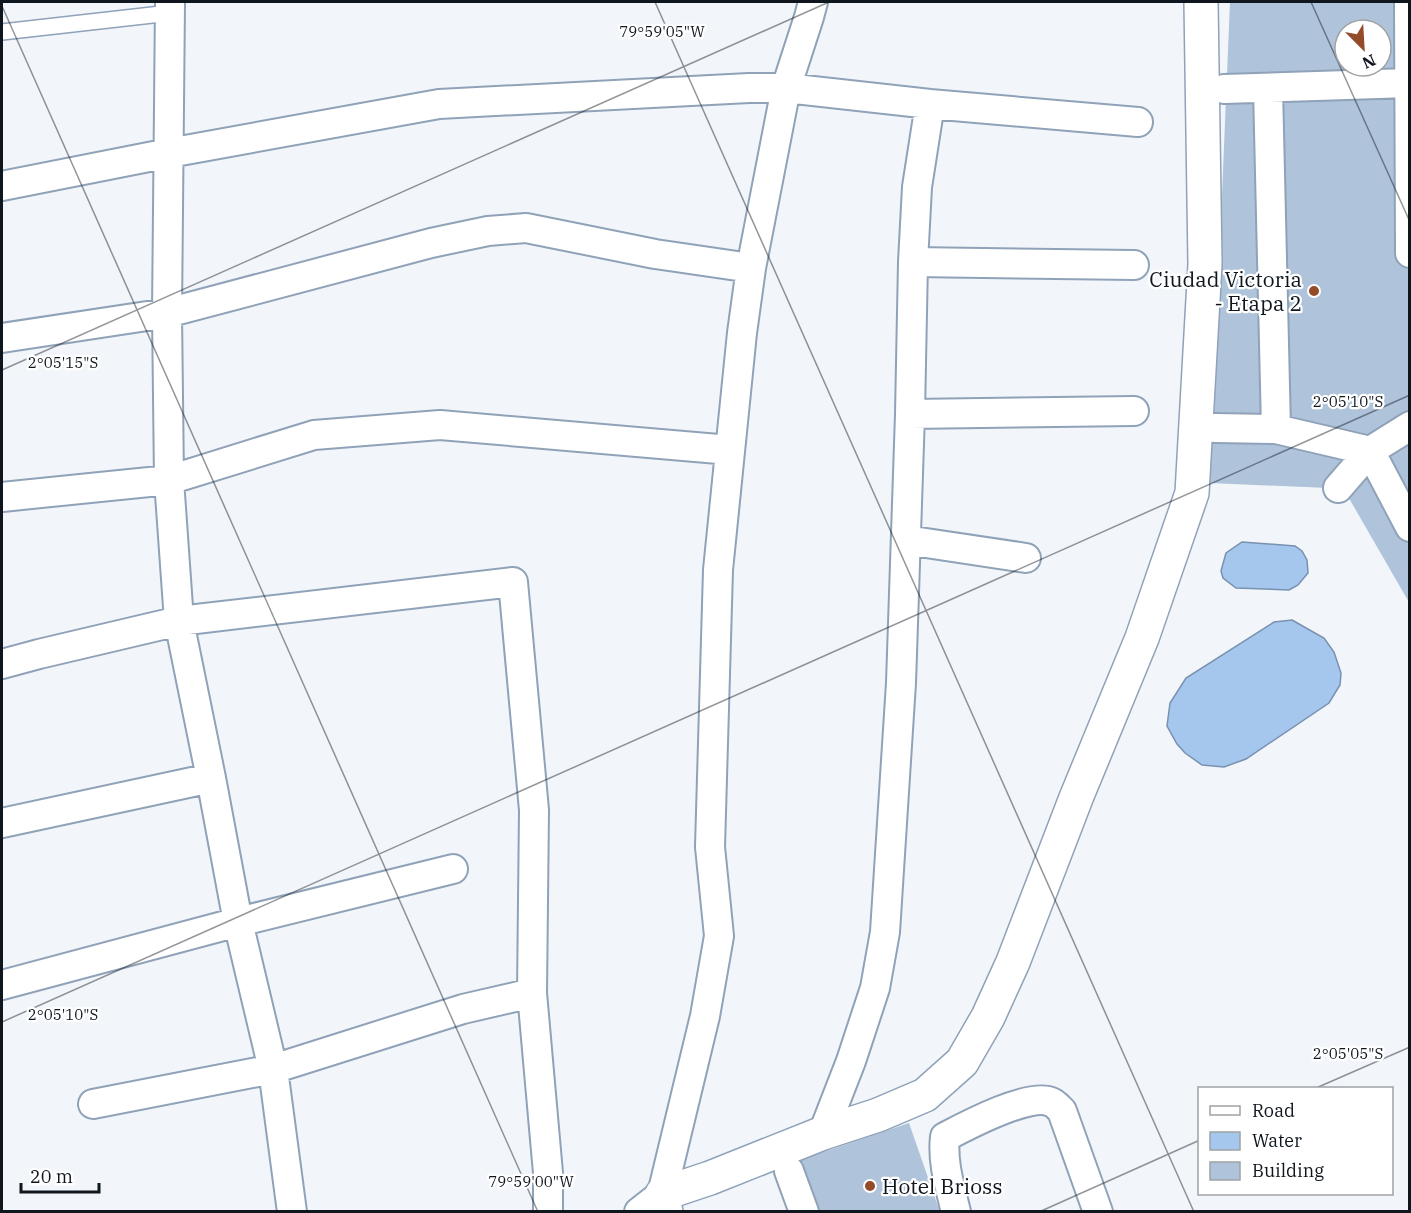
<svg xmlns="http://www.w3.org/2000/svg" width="1411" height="1213" viewBox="0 0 1411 1213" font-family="'IBM Plex Serif',serif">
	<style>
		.water { fill: #a5c6ed; stroke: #7891af; stroke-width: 1.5 }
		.building { fill: #afc3da; fill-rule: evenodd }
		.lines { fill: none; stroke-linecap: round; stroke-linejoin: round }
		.lane-casing { stroke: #8fa2b8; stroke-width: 18 }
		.street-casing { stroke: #8fa2b8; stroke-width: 32 }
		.secondary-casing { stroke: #8fa2b8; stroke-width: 36 }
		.lane { stroke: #fff; stroke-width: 15 }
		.street { stroke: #fff; stroke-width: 28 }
		.secondary { stroke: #fff; stroke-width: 33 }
		.ticks { fill: none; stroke: #0f161e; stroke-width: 1.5; stroke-opacity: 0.45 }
		.poi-dot { fill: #934b28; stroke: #fff; stroke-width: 2 }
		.labels { text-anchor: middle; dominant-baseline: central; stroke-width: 4.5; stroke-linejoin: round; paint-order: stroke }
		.poi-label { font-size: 21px; fill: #0f161e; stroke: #fff; text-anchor: end }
		.ticks-label { font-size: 15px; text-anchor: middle; fill: #0f161e; stroke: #fff; stroke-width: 4.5; stroke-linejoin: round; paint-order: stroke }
	</style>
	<rect width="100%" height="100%" fill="#f2f6fb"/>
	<!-- water -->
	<path class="water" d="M1242,542l53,4 7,5 5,9 1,13 -10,12 -9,5 -53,-2 -13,-10 -2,-7 5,-18z
		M1292,620l32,18 10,14 7,21 -1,12 -11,18 -83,56 -22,8 -22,-2 -17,-12 -8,-9 -10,-18 3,-23 16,-25 88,-56z"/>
	<!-- building -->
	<path class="building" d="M1230,2h180v602l-60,-104 -22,-12 -118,-5zM1345,30h36v36h-36z
		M909,1123l31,89h-122l-18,-52z"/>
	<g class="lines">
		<!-- lane casing -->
		<g class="lane-casing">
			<path id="lane" d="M2,32l168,-19"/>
		</g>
		<!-- street casing -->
		<g class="street-casing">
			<path id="street" d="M170,2l-3,311 2,167 10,141 32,157 27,144 35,147 19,143
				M1409,2l1,251
				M1268,88l8,341
				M1224,89l185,-6
				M2,186l167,-33 270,-49 310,-16h37l144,16 208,18
				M913,262l221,3
				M2,338l165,-25 264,-70 57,-12 38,-3 129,26 96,14
				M910,414l224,-3
				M1215,428l61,1 94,22 40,-25
				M1338,488l32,-37 40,76
				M2,497l167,-17 145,-45 126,-10 290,25
				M906,540l120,18
				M2,664l37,-10 140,-33 334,-39 21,228 -2,183 16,180v39
				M2,823l209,-45
				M2,985l236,-63 215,-53
				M93,1104l180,-35 190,-60 69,-16
				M823,1133l28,-72 24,-73 10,-56 16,-249 9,-269 3,-152 4,-75 13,-83
				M789,1171l15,41
				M639,1212l23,-18 43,-178 14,-80 -9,-89 8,-277 24,-237 9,-65 35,-180 23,-71 4,-15
				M956,1212c-6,-25 -14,-50 -11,-75 21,-11 85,-45 106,-35 4,1 8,6 11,9l36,101"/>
		</g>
		<!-- secondary casing -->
		<g class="secondary-casing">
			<path id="secondary" d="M666,1212l-4,-18 48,-16 113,-45 55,-18 47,-20 37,-33 26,-45 25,-55 63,-164 66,-160 50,-145 13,-229 -4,-262"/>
		</g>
		<!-- lane -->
		<use href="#lane" class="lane"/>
		<!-- street -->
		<use href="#street" class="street"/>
		<!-- secondary -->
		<use href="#secondary" class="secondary"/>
	</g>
	<!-- ticks -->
	<path class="ticks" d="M655,2l539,1210M1311,2l99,220M2,6l536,1206M2,370l827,-368M2,1022l1408,-627M1316,1088l94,-41M1039,1212l161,-72"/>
	<!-- markers -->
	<g class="poi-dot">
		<circle cx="1314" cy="291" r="6"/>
		<circle cx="870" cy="1186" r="6"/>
	</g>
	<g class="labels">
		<!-- poi labels -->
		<g class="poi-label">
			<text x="1302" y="279">Ciudad Victoria<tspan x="1302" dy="24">- Etapa 2</tspan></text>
			<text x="882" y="1186" text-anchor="start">Hotel Brioss</text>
		</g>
	</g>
	<g class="ticks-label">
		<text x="662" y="37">79°59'05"W</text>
		<text x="63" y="368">2°05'15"S</text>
		<text x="1348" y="407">2°05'10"S</text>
		<text x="63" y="1020">2°05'10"S</text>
		<text x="1348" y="1059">2°05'05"S</text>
		<text x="531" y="1187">79°59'00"W</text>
	</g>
	<!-- border -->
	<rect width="1411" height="1213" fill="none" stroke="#0f161e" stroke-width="6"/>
	<!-- legend -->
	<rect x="1198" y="1087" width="195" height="108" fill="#ffffff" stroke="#9fa2a5" stroke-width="1.5"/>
	<rect x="1210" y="1106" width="30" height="9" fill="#ffffff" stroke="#9fa2a5" stroke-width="1.5"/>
	<text x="1252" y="1117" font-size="18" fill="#0f161e">Road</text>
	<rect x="1210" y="1132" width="30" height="18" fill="#a5c6ed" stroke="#9fa2a5" stroke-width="1.5"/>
	<text x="1252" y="1147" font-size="18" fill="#0f161e">Water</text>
	<rect x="1210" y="1162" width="30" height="18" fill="#afc3da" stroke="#9fa2a5" stroke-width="1.5"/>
	<text x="1252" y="1177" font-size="18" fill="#0f161e">Building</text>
	<!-- north arrow -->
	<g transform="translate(1363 48) rotate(156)"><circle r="28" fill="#ffffff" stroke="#9fa2a5" stroke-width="1.5"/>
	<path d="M0-4.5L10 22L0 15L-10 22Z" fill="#934b28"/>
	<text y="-9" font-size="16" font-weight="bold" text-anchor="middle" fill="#0f161e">N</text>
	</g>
	<!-- scale -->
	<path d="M21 1183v9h78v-9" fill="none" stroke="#0f161e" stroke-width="3"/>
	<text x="30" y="1183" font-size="18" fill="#0f161e" stroke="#ffffff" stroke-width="4.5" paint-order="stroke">20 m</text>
</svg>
